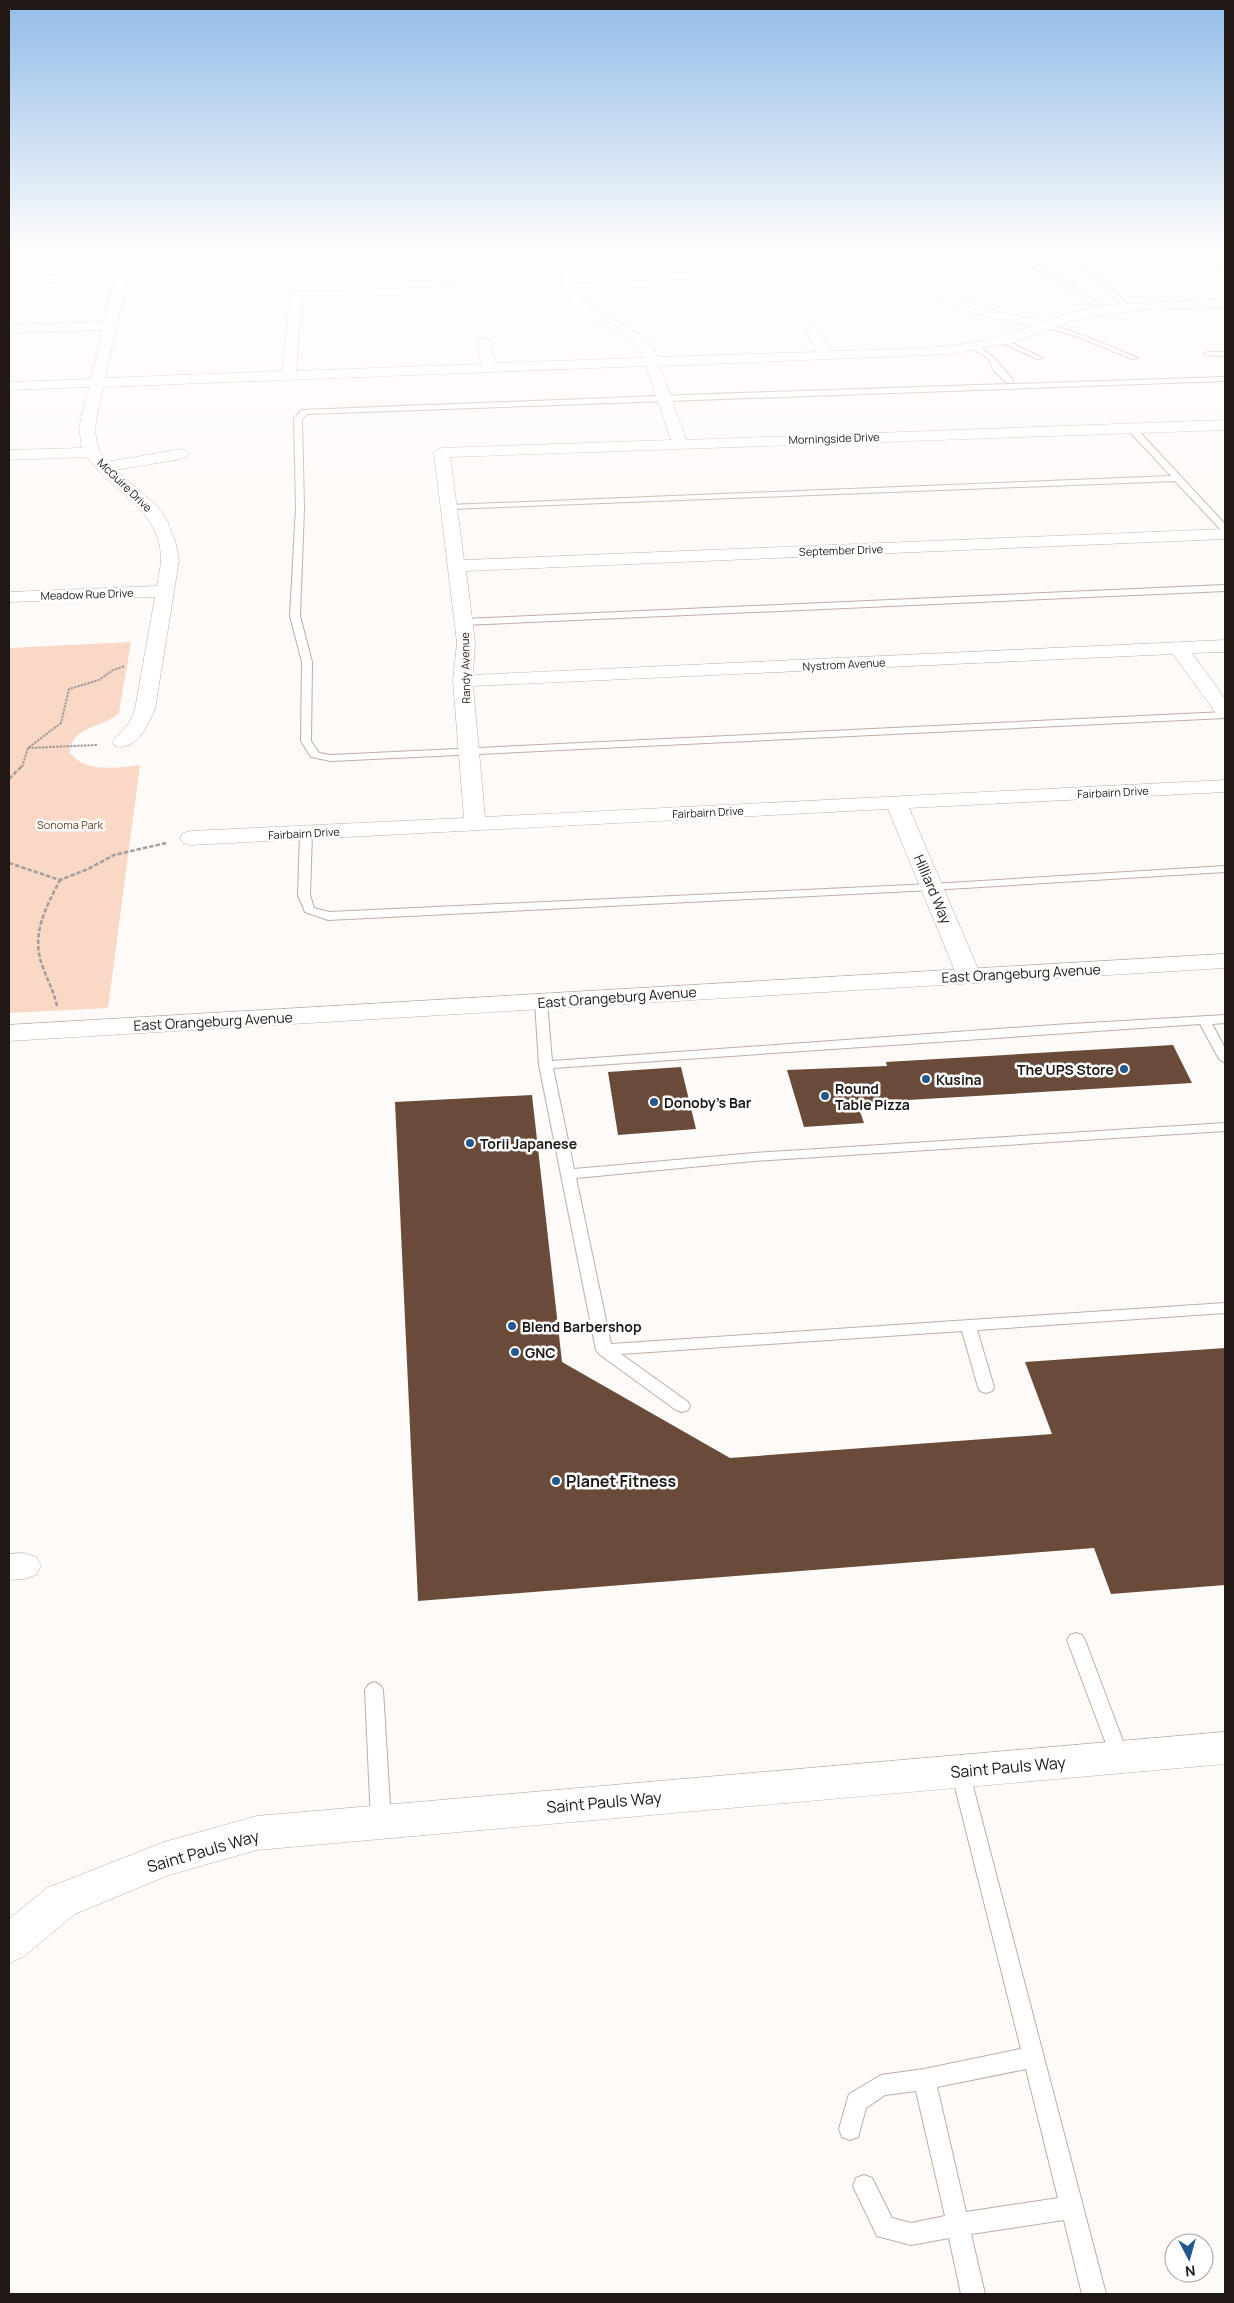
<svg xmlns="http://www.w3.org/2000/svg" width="1234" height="2303" viewBox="0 0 1234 2303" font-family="Manrope,sans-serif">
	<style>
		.green { fill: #fad8c6 }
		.building { fill: #6a4b3a }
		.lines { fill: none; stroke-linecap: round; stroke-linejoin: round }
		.service-casing { stroke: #c0ada2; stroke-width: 2 }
		.minor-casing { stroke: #c0ada2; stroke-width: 1 }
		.tertiary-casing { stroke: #c0ada2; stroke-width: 1 }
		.secondary-casing { stroke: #c0ada2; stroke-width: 1 }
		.path-far1 { stroke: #a39d9b; stroke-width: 2; stroke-dasharray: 2.5 1; stroke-linecap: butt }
		.path { stroke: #a39d9b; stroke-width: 2.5; stroke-dasharray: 4.5 2; stroke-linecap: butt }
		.service { fill: #fff; fill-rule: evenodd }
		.minor { fill: #fff; fill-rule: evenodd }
		.tertiary { fill: #fff; fill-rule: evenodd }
		.secondary { fill: #fff; fill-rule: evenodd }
		.poi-dot { fill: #235790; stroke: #fff; stroke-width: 2 }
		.labels { text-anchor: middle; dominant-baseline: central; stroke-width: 5; stroke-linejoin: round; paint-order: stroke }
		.far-street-label { font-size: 11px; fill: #1f1814; stroke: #fff }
		.far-park-label { font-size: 11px; fill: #704022; stroke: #fff }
		.street-label { font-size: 14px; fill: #1f1814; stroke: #fff }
		.poi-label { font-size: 14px; font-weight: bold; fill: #1f1814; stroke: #fff; text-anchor: start }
		.near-poi-label { font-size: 16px; font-weight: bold; fill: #1f1814; stroke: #fff; text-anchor: start }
		.near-street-label { font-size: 16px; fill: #1f1814; stroke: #fff }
	</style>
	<rect width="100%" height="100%" fill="#fefaf8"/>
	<!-- green -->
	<path class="green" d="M131,642l-12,71c-13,14 -51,14 -49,40 15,20 48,15 70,12l-32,243 -99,5v-365z"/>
	<!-- building -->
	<path class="building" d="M1173,1045l19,38 -335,20 7,20 -60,4 -17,-57 100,-4 -1,-4z
		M681,1067l15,62 -78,6 -10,-63z
		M532,1095l30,267 168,96 322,-24 -27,-72 200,-14v237l-114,9 -17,-46 -676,53 -23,-499z"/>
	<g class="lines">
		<!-- service casing -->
		<g class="service-casing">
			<path id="service" d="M1057,253c32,2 51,32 72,53v2h-4c-32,-31 -47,-62 -98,-48l31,16 48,33v2h-4l-48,-33 -35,-18 14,-5z
				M1225,265v4l-18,1 -3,-2z
				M1044,323l41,13 53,22 -6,1 -51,-21 -39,-12v-2z
				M1003,339l38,18 2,1 -6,1 -36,-17v-2z
				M971,346c17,-2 30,23 42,33v4h-6l-14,-13 -4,-11 -18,-11z
				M1207,352h18v4l-20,-1 -1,-1z
				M1225,377v4l-918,33 -5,5 2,89 -4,108 12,46 -1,79 8,12 12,2 894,-43v6l-894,43 -20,-4 -10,-16 1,-79 -12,-46 6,-108 -2,-90 8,-8 407,-16z
				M1128,426h6l91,98v7h-3l-47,-50 -726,28 -4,-2 4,-2 722,-29 -43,-46z
				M1225,585v6l-762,34 -5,-3 5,-3z
				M306,830l6,3 -2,62 4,13 15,4 603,-28 293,-18v6l-293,18 -604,30 -23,-8 -7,-17 2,-62z
				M541,998l6,4 5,59 502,-36 171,-10v8l-13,1 13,24v15l-6,-4 -19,-35 -647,44 21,101 180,-16 471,-30v8l-471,30 -178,17 35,166 614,-41v10l-248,17 17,57 -2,4 -6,2 -6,-2 -2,-4 -16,-56 -341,23 67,48 2,4 -2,4 -6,2 -6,-2 -77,-56 -3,-4 -57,-285 -4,-63z
				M1076,1633l6,2 3,5 44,117 -2,6 -7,2 -7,-2 -2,-6 -44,-117 3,-5z
				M374,1682l6,3 3,5 8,132 -3,6 -7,2 -7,-2 -3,-6 -6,-132 3,-5z
				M960,1763l7,2 2,6 137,523h-24l-18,-74 -93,14 14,60h-24l-12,-56 -38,7 -34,-9 -24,-50 3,-8 8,-3 8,3 20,40 19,5 34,-7 -29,-125 -31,4 -19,13 -8,29 -8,3 -8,-3 -3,-8 10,-35 32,-19 43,-6 97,-20 -70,-278 2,-6zM1026,2069l32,129 -92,14 -29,-125z"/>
		</g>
		<!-- minor casing -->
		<g class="minor-casing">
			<path id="minor" d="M121,251h12l-28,127 177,-7 9,-79 272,-9 -10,-32h12l10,32 345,-11 4,1 12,12 14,10 15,7 30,9 50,10 29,-9 37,-7 114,-6v8l-76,2 -56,7 -31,8 -47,18 -64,12 -291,12 26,74 539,-20v10l-775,27 14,103 761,-31v10l-759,32 9,72 -2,32 752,-35v12l-33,1 33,46v19l-7,-2 -45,-62 -700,32 12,131 740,-37v12l-316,16 72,168 -3,5 -9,2 -9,-2 -3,-5 -69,-167 -697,36 -8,-2 -3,-5 3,-5 8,-2 273,-13 -11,-137 4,-38 -23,-190 2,-3 6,-2 229,-8 -25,-74 -543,21c-5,25 -16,53 4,75l74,-13 6,2 2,3 -2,3 -6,2 -65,11 41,36 10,14 9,24 3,16 -24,149c-7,16 -19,43 -40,37l-3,-4 17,-19 6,-14 20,-112 -146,5v-10l148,-6c1,-9 4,-18 4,-27 0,-50 -49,-66 -74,-102l-78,3v-10l73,-2 -3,-21 10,-40 -80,3v-8l82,-3 11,-49 -93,3v-8l95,-3 10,-41 -105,3v-8l107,-3zM917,280c30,32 73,38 115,46 -63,26 -135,23 -201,25l-14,-23 -5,-1 -7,4 12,21 -160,5c-12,-35 -70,-38 -79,-67zM565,291c11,35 67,32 78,67l-148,5 -4,-21 -7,-4 -7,4 4,22 -185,7 6,-72z
				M24,1553l12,4 5,9 -5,9 -12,4 -15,1v-26z
				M1225,1732v32l-968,86 -88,25 -94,39 -52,43 -14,6v-44l38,-31 117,-46 93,-26z"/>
		</g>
		<!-- tertiary casing -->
		<g class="tertiary-casing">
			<path id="tertiary" d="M1225,954v14l-1216,73v-16z"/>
		</g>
		<!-- secondary casing -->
		<g class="secondary-casing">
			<path id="secondary" d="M1181,251h13l31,26v10l-5,-1z"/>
		</g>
		<!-- path-far1 -->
		<path class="path-far1" d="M28,748l69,-3
			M22,767l6,-19 33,-25 8,-34 30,-9 14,-10 12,-4"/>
		<!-- path -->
		<path class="path" d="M9,779l13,-13
			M9,863l51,17 28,-11 26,-14 52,-12
			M57,1006c-3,-14 -10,-27 -15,-41 -11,-31 4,-58 18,-85"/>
		<!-- service -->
		<use href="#service" class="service"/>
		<!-- minor -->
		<use href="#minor" class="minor"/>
		<!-- tertiary -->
		<use href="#tertiary" class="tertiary"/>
		<!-- secondary -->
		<use href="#secondary" class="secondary"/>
	</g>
	<!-- sky -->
	<linearGradient id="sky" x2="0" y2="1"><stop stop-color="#91bce8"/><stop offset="0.44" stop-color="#fffdfc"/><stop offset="1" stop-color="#fffdfc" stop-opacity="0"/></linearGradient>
	<rect width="1234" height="573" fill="url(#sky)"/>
	<!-- markers -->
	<g class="poi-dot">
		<circle cx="1124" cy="1069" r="5"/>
		<circle cx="926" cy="1079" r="5"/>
		<circle cx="825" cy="1096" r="5"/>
		<circle cx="654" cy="1102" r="5"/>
		<circle cx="470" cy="1143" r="5"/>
		<circle cx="512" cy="1326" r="5"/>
		<circle cx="515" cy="1352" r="5"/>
		<circle cx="556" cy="1481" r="5"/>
	</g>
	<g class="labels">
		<!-- far-street labels -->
		<g class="far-street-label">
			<text transform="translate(834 438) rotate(-2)">Morningside Drive</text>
			<text transform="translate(125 485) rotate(44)">McGuire Drive</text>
			<text transform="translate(841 550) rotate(-2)">September Drive</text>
			<text transform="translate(87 594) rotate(-2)">Meadow Rue Drive</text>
			<text transform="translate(844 664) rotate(-3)">Nystrom Avenue</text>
			<text transform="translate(465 668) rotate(-91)">Randy Avenue</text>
			<text transform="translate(1113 792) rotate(-3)">Fairbairn Drive</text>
			<text transform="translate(708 812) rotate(-3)">Fairbairn Drive</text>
			<text transform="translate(304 833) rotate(-3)">Fairbairn Drive</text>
		</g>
		<!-- far-park labels -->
		<g class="far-park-label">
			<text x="70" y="824">Sonoma Park</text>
		</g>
		<!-- street labels -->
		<g class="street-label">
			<text transform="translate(933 889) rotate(67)">Hilliard Way</text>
			<text transform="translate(1021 973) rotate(-3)">East Orangeburg Avenue</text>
			<text transform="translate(617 997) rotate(-4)">East Orangeburg Avenue</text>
			<text transform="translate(213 1021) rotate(-3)">East Orangeburg Avenue</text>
		</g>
		<!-- poi labels -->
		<g class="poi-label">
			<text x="1114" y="1069" text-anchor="end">The UPS Store</text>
			<text x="936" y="1079">Kusina</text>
			<text x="835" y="1088">Round<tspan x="835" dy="16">Table Pizza</tspan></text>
			<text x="664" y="1102">Donoby's Bar</text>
			<text x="480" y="1143">Torii Japanese</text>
			<text x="522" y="1326">Blend Barbershop</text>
			<text x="525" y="1352">GNC</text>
		</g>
		<!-- near-poi labels -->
		<g class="near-poi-label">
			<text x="566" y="1481">Planet Fitness</text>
		</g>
		<!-- near-street labels -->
		<g class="near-street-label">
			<text transform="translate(1008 1767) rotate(-5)">Saint Pauls Way</text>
			<text transform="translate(604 1802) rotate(-5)">Saint Pauls Way</text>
			<text transform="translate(203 1851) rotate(-16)">Saint Pauls Way</text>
		</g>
	</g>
	<!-- border -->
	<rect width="1234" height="2303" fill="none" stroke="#1f1814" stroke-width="20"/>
	<!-- north arrow -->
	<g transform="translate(1189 2258) rotate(174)"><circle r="24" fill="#ffffff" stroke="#a5a3a1"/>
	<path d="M0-4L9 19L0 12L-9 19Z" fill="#235790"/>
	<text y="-8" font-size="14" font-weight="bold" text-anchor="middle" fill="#1f1814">N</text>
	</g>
</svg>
